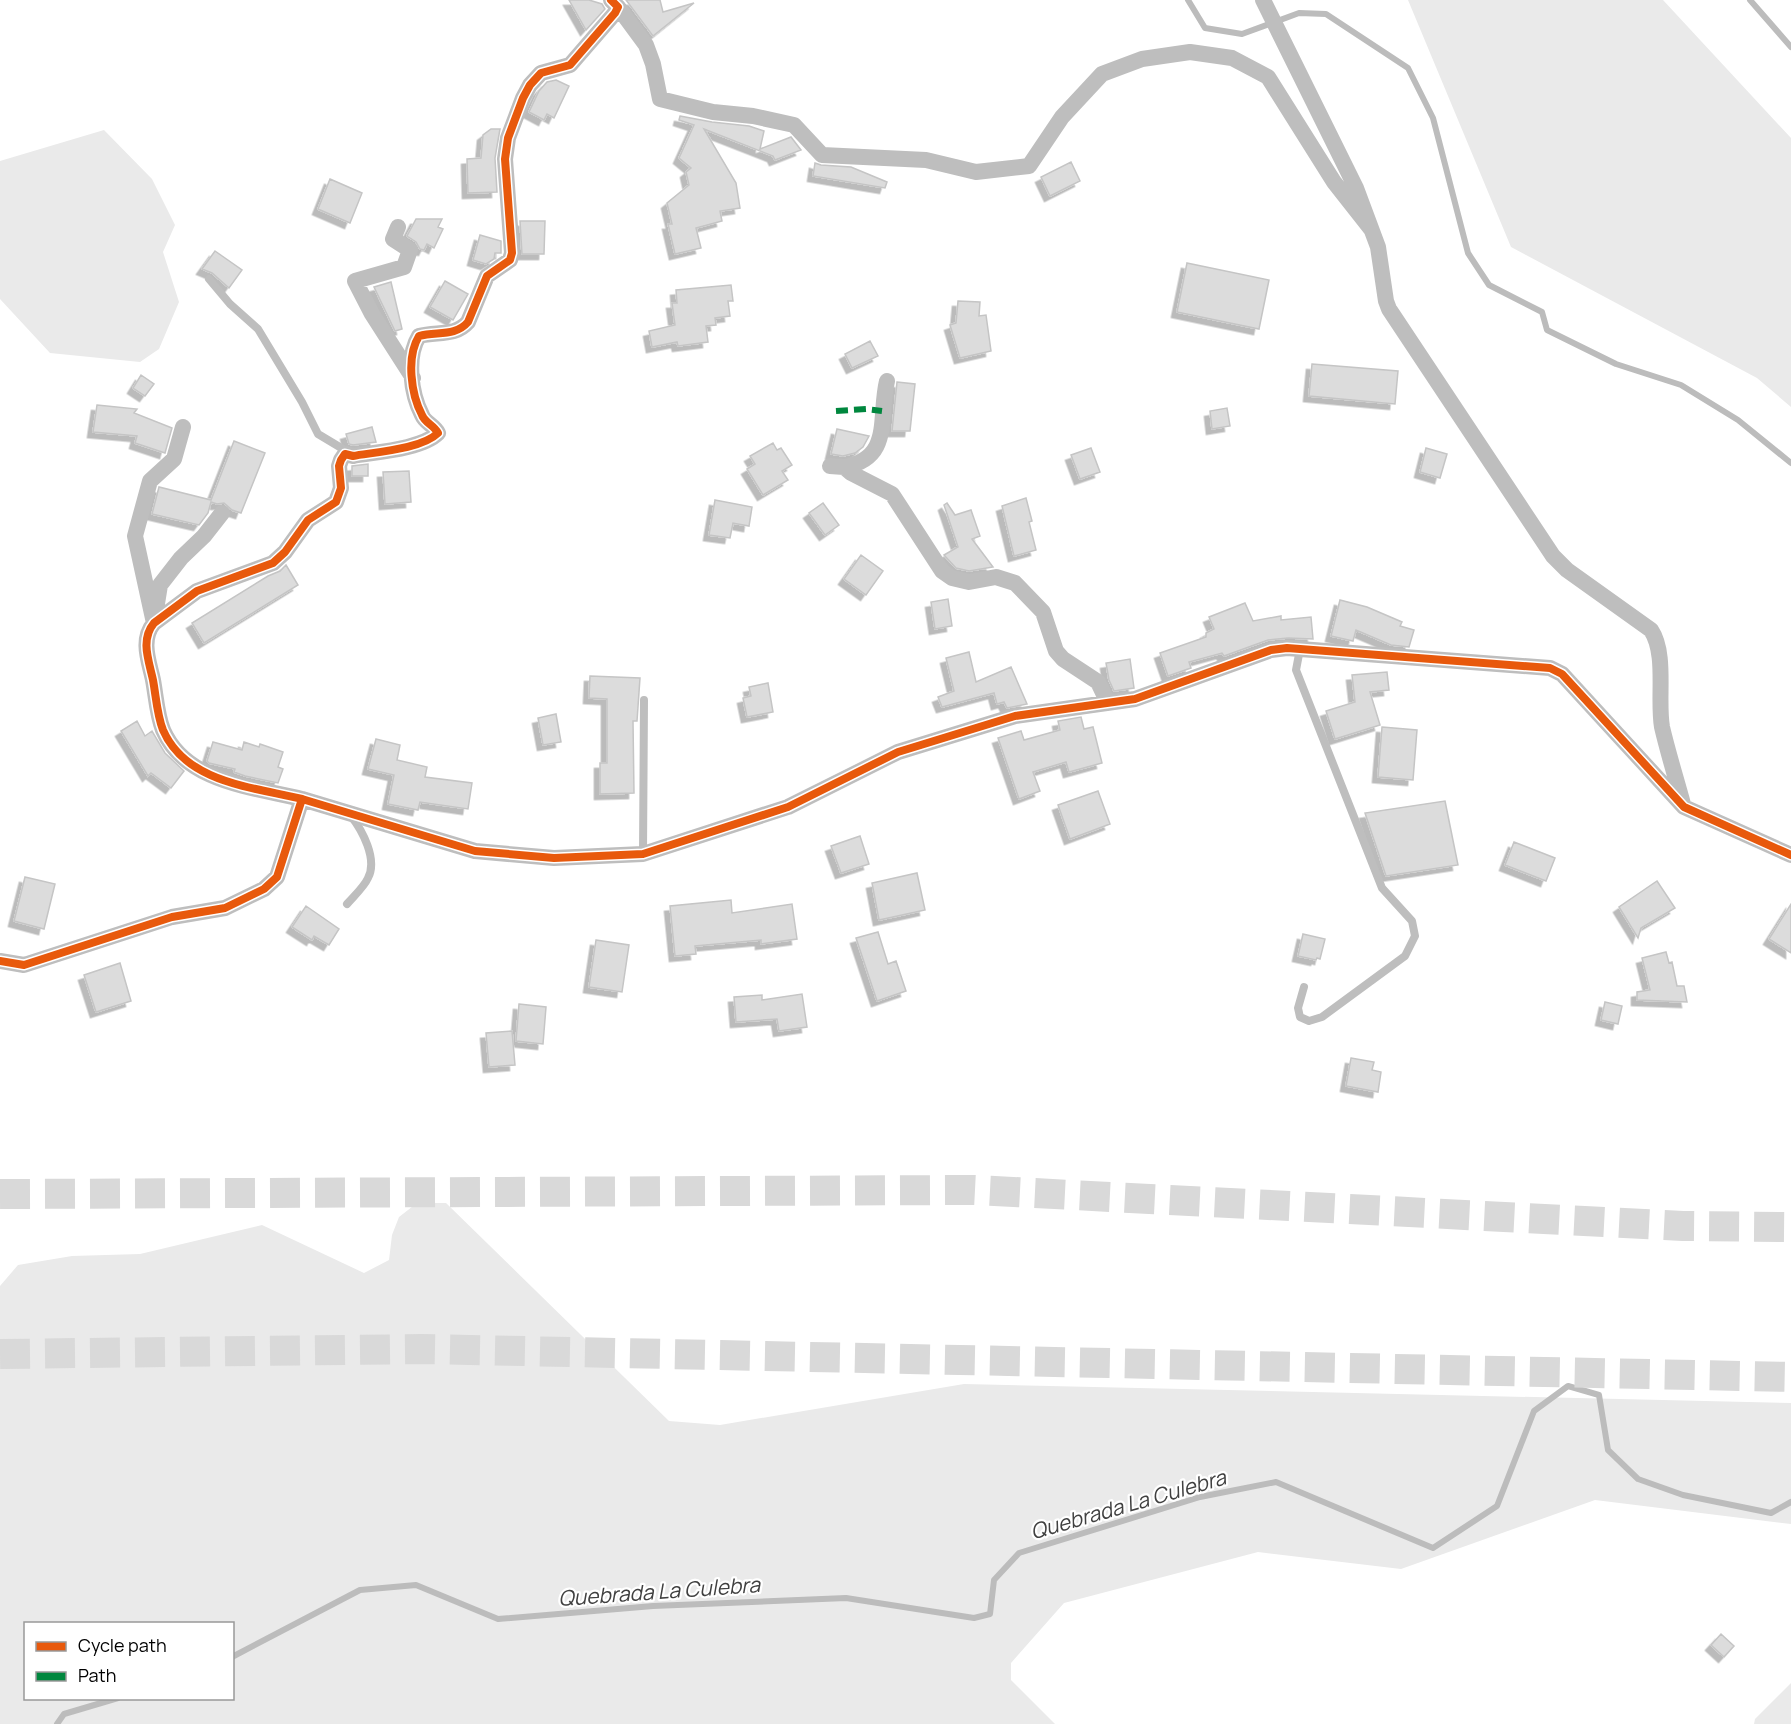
<svg xmlns="http://www.w3.org/2000/svg" width="1791" height="1724" viewBox="0 0 1791 1724" font-family="Manrope,sans-serif">
	<style>
		.green { fill: #eaeaea; fill-rule: evenodd }
		.lines { fill: none; stroke-linecap: round; stroke-linejoin: round }
		.stream { stroke: #bcbcbc; stroke-width: 6 }
		.building { fill: #dcdcdc; stroke: #c5c5c5; stroke-width: 1.5; filter: url(#shadow) }
		.highway-tunnel { stroke: #d9d9d9; stroke-width: 30; stroke-dasharray: 30 15; stroke-linecap: butt }
		.lane { stroke: #bebebe; stroke-width: 8 }
		.street { stroke: #bebebe; stroke-width: 16 }
		.quiet { stroke: #00873e; stroke-width: 6; stroke-dasharray: 12 6; stroke-linecap: butt }
		.cycleway-casing { stroke: #fff; stroke-width: 11 }
		.cycleway { stroke: #e8590c; stroke-width: 8 }
		.labels { text-anchor: middle; dominant-baseline: central; stroke-width: 4.5; stroke-linejoin: round; paint-order: stroke }
		.water-label { font-size: 21px; font-style: italic; fill: #404040; stroke: #fff }
	</style>
	<defs>
		<filter id="shadow"><feDropShadow dx="-5.5" dy="5.5" stdDeviation="0" flood-color="#0004"/></filter>
	</defs>
	<rect width="100%" height="100%" fill="#fff"/>
	<!-- green -->
	<path class="green" d="M1408,0h255l128,138v269l-34,-29 -246,-131z
		M104,130l48,49 23,46 -12,27 16,50 -20,47 -19,13 -90,-9 -50,-54v-138z
		M417,1203h29l223,218 51,4 244,-41 827,19v121l-196,-24 -194,69 -143,-17 -194,51 -53,60v17l44,44h-1055v-438l18,-21 54,-9 68,-2 122,-29 102,48 25,-13 3,-25 7,-18zM26,1624h206v74h-206z
		M1791,1683v41h-37l1,-5z"/>
	<g class="lines">
		<!-- stream -->
		<path class="stream" d="M1188,0l17,28 37,6 57,-21 27,1 82,54 25,50 35,135 21,32 53,27 5,18 69,34 65,21 57,35 53,43
			M1750,0l41,47
			M232,1657l128,-67 56,-5 82,34 155,-13 193,-8 128,20 16,-4 4,-34 25,-27 181,-56 76,-15 157,66 64,-42 37,-95 34,-25 31,9 9,55 30,29 45,16 88,18 20,-11
			M57,1724l7,-10 54,-16"/>
	</g>
	<!-- building -->
	<path class="building" d="M569,0h20l13,4 3,5 -19,21z
		M626,0h34l3,12 31,-9 -41,33z
		M556,80l13,6 -15,32 -7,-4 -3,6 -15,-8 10,-21 8,-9z
		M680,116l32,6 37,4 15,5 -4,18 31,-12 10,13 -26,10 -2,-4 -69,-27 32,54 4,25 -20,3 2,10 -26,7 5,20 -26,6 -7,-30h4l-5,-21 22,-18 -3,-13 5,-4 -12,-10 15,-33 -15,-5z
		M491,129h9l-5,29 2,34 -29,1 -1,-34 14,-1 2,-23z
		M1071,162l9,19 -30,15 -9,-19z
		M815,163l6,2 30,2 36,15 -2,6 -72,-12z
		M330,179l32,14 -12,30 -32,-14z
		M416,219h26l-4,8 5,2 -9,19 -7,-4 -3,6 -4,-1 -4,-7 -9,-6z
		M520,221h25l-1,33h-22z
		M480,235l21,6v12h-6l-1,6 -8,5 -13,-4z
		M215,251l27,19 -13,18 -17,-15 -10,-4z
		M1187,263l82,17 -10,49 -82,-17z
		M445,281l23,13 -15,26 -23,-13z
		M391,282l11,47 -7,2 -21,-44z
		M731,285l2,16h-5l2,15 -15,2 1,7 -10,1 2,16 -30,4 -1,-4 -25,5 -3,-16 26,-6 -3,-22h5l-1,-13z
		M958,301l22,1 -1,14 7,-1 5,36 -31,7 -10,-33 6,-2z
		M870,341l8,15 -26,12 -7,-14z
		M1312,364l86,7 -3,33 -86,-8z
		M141,375l13,9 -9,12 -12,-8z
		M897,382l18,2 -5,47h-18z
		M97,405l40,4 -3,4 38,15 -7,25 -30,-10 2,-7 -44,-4z
		M1227,408l3,18 -18,3 -2,-18z
		M372,427l4,15 -23,3 -4,-1 -3,-10z
		M837,429l32,7 -6,11 -8,6 -12,3 -12,-2z
		M234,441l31,12 -24,60 -9,-3 -8,-7 -7,1 -6,-2 -3,11 -9,12 -47,-11 7,-27 52,13z
		M773,443l4,7 4,-2 11,17 -10,6 6,9 -25,15 -16,-26 8,-5 -5,-8z
		M1091,448l9,24 -20,7 -9,-24z
		M1426,448l21,6 -7,24 -20,-6z
		M368,464v12h-16v-10z
		M409,471l2,31 -26,2 -2,-32z
		M1026,498l6,23 -3,1 7,28 -22,6 -12,-50z
		M715,500l37,7 -3,19 -16,-3 -3,15 -21,-3z
		M823,503l16,22 -14,10 -16,-22z
		M947,503l8,12 16,-5 9,26 -8,3 21,28 -24,4 -13,-3 -12,-13 14,-8 -14,-42z
		M861,555l22,16 -17,24 -22,-16z
		M286,565l12,20 -94,58 -12,-20 76,-47 12,-5z
		M948,599l4,27 -17,3 -4,-27z
		M1340,600l27,7 35,15 -2,4 14,4 -5,17 -18,-2 -35,-15 -3,11 -22,-5z
		M1245,603l8,18 28,-5v4l30,-3 2,22 -25,-1 -20,2 -44,16 -2,-3 -33,9 2,6 -23,8 -8,-23 46,-16v-4l8,-4 -5,-12z
		M969,652l7,30 35,-15 16,37 -20,4 -3,-6 -7,2 -3,-11 -52,14 -4,-10 16,-6 -8,-33z
		M1130,659l4,29 -20,3 -5,-11 -3,-17z
		M1387,672l2,18 -19,2 10,33 -45,14 -9,-28 29,-9 -3,-27z
		M590,676l50,2 -3,43h-4l1,72 -34,1v-31h7v-64l-18,-1z
		M768,683l5,29 -26,5 -4,-19 8,-2 -2,-9z
		M556,714l5,28 -18,3 -5,-27z
		M1081,717l3,12 9,-2 9,36 -33,9 -3,-10 -33,10 7,19 -21,8 -21,-61 23,-7 3,9 36,-10 -2,-9z
		M137,721l8,15 7,-5 13,22 19,18 -13,17 -20,-15 -3,3 -27,-45z
		M1382,727l35,3 -4,50 -35,-3z
		M376,739l24,6 -3,15 30,7 -2,10 47,6 -4,26 -48,-7 -2,8 -30,-6 6,-29 -26,-6z
		M213,742l29,8 2,-8 15,5 1,-3 23,8 -5,15 5,2 -5,14 -33,-7 -11,-4 1,-3 -26,-6 -2,-2z
		M1098,791l12,33 -40,15 -12,-34z
		M1445,801l13,64 -72,11 -21,-63z
		M860,836l9,28 -28,9 -10,-27z
		M1514,842l41,16 -9,23 -41,-16z
		M917,873l8,37 -46,10 -7,-37z
		M25,877l30,7 -11,45 -30,-8z
		M1657,881l18,27 -34,20 -3,10 -19,-31z
		M731,900l1,13 60,-9 5,35 -36,5v-4l-66,6 1,8 -21,2 -5,-50z
		M1791,904v49l-22,-14z
		M306,906l33,23 -10,16 -15,-9 -2,4 -20,-13z
		M878,932l10,32 8,-3 10,30 -29,10 -21,-63z
		M1303,934l22,5 -5,20 -3,-1 -1,2 -18,-4z
		M596,940l33,5 -7,47 -33,-5z
		M1666,952l3,11 3,-1 5,24h7l3,16 -50,-2v-8l13,-2 -8,-32z
		M120,963l11,38 -35,11 -12,-37z
		M802,994l5,33 -28,4 -2,-12 -41,3 -2,-25 28,-2v5z
		M1605,1002l17,4 -4,18 -17,-4z
		M519,1004l27,3 -3,37 -27,-3z
		M512,1031l3,34 -26,2 -3,-34z
		M1351,1058l23,4 -2,8 9,2 -3,20 -32,-6z
		M1721,1634l13,12 -10,11 -13,-12z"/>
	<g class="lines">
		<!-- highway-tunnel -->
		<path class="highway-tunnel" d="M0,1194l974,-4 709,36 108,1
			M0,1354l422,-5 1369,28"/>
		<!-- lane -->
		<path class="lane" d="M209,279l21,25 28,25 44,73 16,32 30,18
			M1300,649l-4,21 86,218 30,33 3,15 -10,20 -83,61 -13,4 -9,-4 -2,-9 6,-21
			M643,854l1,-154
			M347,904c7,-8 17,-17 21,-26 10,-19 -6,-48 -17,-62"/>
		<!-- street -->
		<path class="street" d="M1263,0l93,188 22,59 8,54 3,8 164,247 14,14 84,60c16,24 6,69 11,97 6,26 14,51 21,77
			M618,7l28,38 7,19 7,35 53,13 40,4 41,9 28,30 104,5 50,12 53,-6 33,-49 40,-43 40,-15 48,-7 42,6 36,19 66,105 37,47
			M398,227l-5,12 17,11 -6,17 -49,14 17,33 41,64
			M830,466l14,1 7,6 41,21 50,77 10,7 17,4 27,-5 19,6 28,29 13,39 7,8 35,23 10,21
			M844,467c49,-9 34,-49 43,-86
			M155,616l5,-31 21,-27 23,-22 18,-23
			M154,623l-19,-87 15,-55 24,-22 9,-32
			M302,799c-49,-12 -116,-16 -139,-69 -6,-15 -7,-34 -10,-50 -4,-19 -13,-40 1,-57l43,-32 76,-28 12,-11 23,-32 28,-18 5,-14 -2,-22 2,-6 4,-6 8,2c23,-4 69,-7 85,-23 -4,-8 -13,-10 -16,-18 -11,-21 -16,-58 -3,-79 18,-5 36,1 49,-14l19,-46 23,-16 2,-7 -7,-94 3,-21 15,-40 7,-13 11,-12 29,-8 45,-52 3,-6 -7,-7
			M0,961l24,4 148,-48 53,-9 39,-19 13,-12 25,-78 173,52 79,7 89,-4 145,-47 110,-55 117,-36 120,-17 136,-49 16,-2 263,20 12,6 122,133 107,48"/>
		<!-- quiet -->
		<path class="quiet" d="M836,411l30,-2 16,2"/>
		<!-- cycleway casing -->
		<g class="cycleway-casing">
			<path id="cycleway" d="M302,799c-49,-12 -116,-16 -139,-69 -6,-15 -7,-34 -10,-50 -4,-19 -13,-40 1,-57l43,-32 76,-28 12,-11 23,-32 28,-18 5,-14 -2,-22 2,-6 4,-6 8,2c23,-4 69,-7 85,-23 -4,-8 -13,-10 -16,-18 -11,-21 -16,-58 -3,-79 18,-5 36,1 49,-14l19,-46 23,-16 2,-7 -7,-94 3,-21 15,-40 7,-13 11,-12 29,-8 45,-52 3,-6 -7,-7
				M0,961l24,4 148,-48 53,-9 39,-19 13,-12 25,-78 173,52 79,7 89,-4 145,-47 110,-55 117,-36 120,-17 136,-49 16,-2 263,20 12,6 122,133 107,48"/>
		</g>
		<!-- cycleway -->
		<use href="#cycleway" class="cycleway"/>
	</g>
	<g class="labels">
		<!-- water labels -->
		<g class="water-label">
			<text transform="translate(1128 1504) rotate(-16)">Quebrada La Culebra</text>
			<text transform="translate(659 1591) rotate(-4)">Quebrada La Culebra</text>
		</g>
	</g>
	<!-- legend -->
	<rect x="24" y="1622" width="210" height="78" fill="#ffffff" stroke="#999999" stroke-width="1.5"/>
	<rect x="36" y="1642" width="30" height="9" fill="#e8590c" stroke="#999999" stroke-width="1.5"/>
	<text x="78" y="1652" font-size="18" fill="#000000">Cycle path</text>
	<rect x="36" y="1672" width="30" height="9" fill="#00873e" stroke="#999999" stroke-width="1.5"/>
	<text x="78" y="1682" font-size="18" fill="#000000">Path</text>
</svg>
